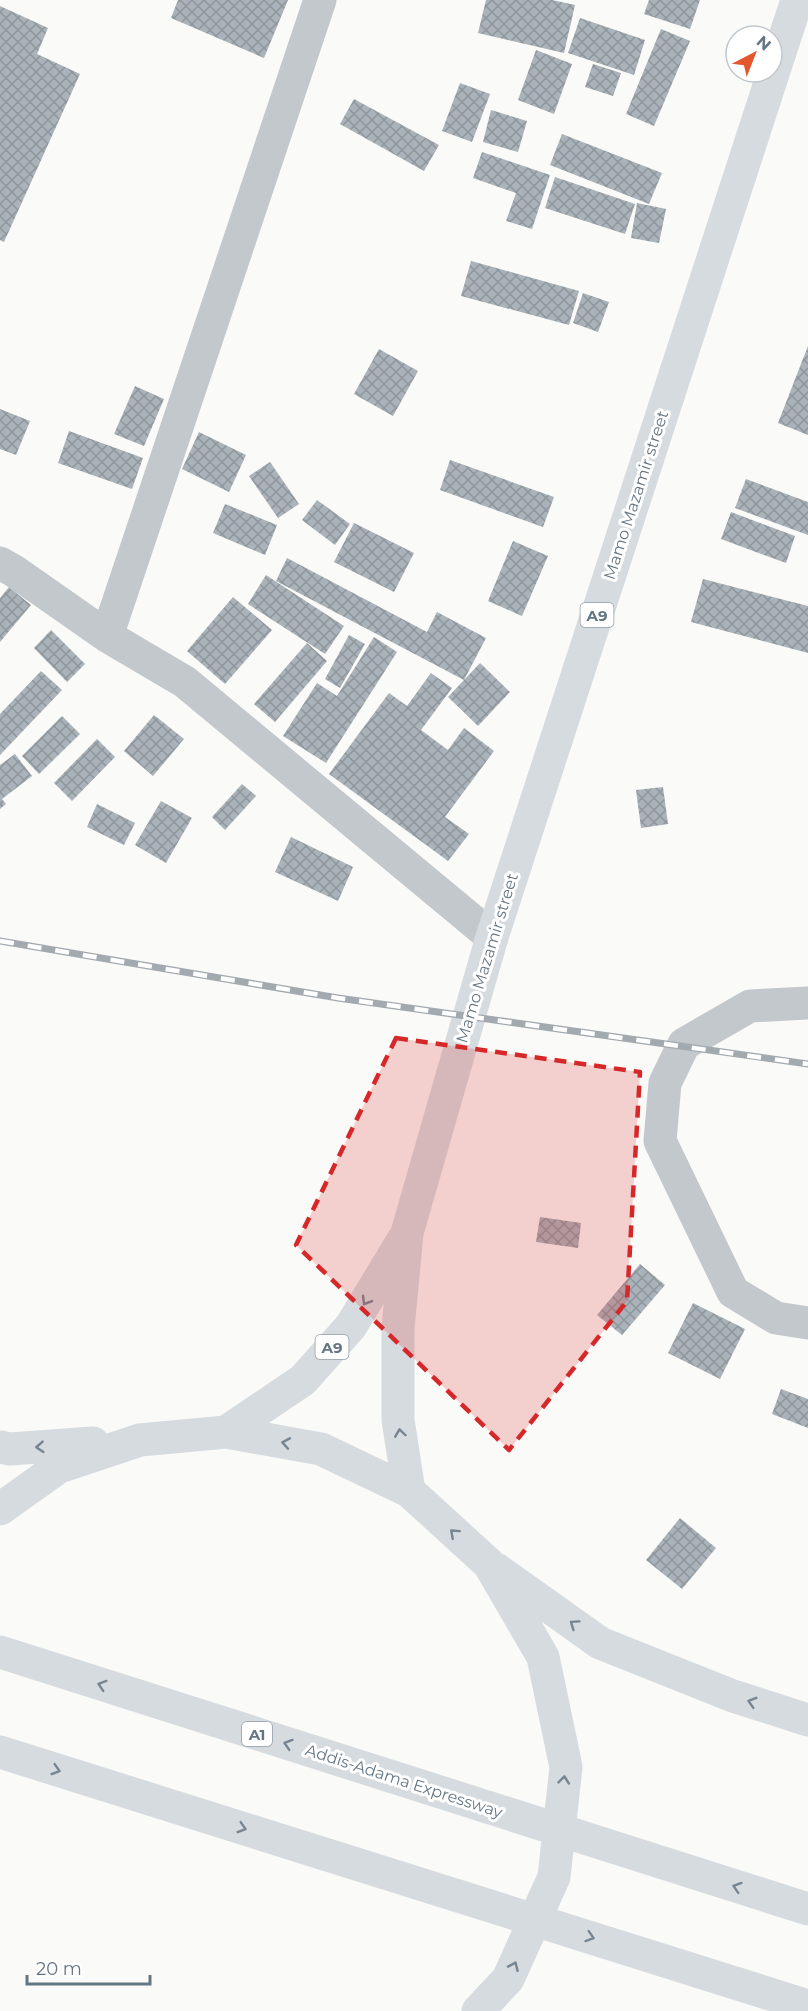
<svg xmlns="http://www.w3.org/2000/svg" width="808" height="2011" viewBox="0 0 808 2011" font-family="Montserrat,sans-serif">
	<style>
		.building { fill: url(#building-cross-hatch) }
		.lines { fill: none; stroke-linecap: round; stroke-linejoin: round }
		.minor { stroke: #c3c8cc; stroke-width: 33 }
		.primary { stroke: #d6dbdf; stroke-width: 33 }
		.motorway { stroke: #d6dbdf; stroke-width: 33 }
		.rail-casing { stroke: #a2aab0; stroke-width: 7 }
		.rail { stroke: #fff; stroke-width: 4.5; stroke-dasharray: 14; stroke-linecap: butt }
		.oneway { stroke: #768591 }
		.marked { fill: #d62828; fill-opacity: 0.2; stroke: #d62828; stroke-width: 4.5; stroke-dasharray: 12 8; stroke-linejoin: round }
		.labels { text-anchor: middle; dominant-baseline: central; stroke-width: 6; stroke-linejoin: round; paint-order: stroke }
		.shield { fill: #fff; stroke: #939fa8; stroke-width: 1.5 }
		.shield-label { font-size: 15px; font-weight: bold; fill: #657683 }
		.street-label { font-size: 16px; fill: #657683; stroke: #fff }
	</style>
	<defs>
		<pattern id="building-cross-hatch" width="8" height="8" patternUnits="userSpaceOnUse" patternTransform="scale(1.5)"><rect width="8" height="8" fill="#aab3b9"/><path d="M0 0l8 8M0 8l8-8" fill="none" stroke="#8e969c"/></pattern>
	</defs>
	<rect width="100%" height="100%" fill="#fafaf8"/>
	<!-- building -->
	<path class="building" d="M178,0h110l-24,58 -93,-40z
		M486,0h66l23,5 -11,48 -86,-20z
		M649,0h51l-10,29 -46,-15z
		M0,6l48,22 -11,26 43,20 -76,168 -4,-2z
		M580,18l65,22 -11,35 -66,-22z
		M661,29l29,12 -36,85 -28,-12z
		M536,50l36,14 -18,50 -36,-14z
		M593,64l28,9 -8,23 -28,-9z
		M460,83l30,11 -18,48 -30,-11z
		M354,99l85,46 -15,26 -84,-47z
		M491,110l36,11 -9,31 -35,-10z
		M562,134l100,39 -13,31 -99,-39z
		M482,152l68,23 -18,54 -26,-8 10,-28 -43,-15z
		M555,177l80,27 -10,30 -80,-26z
		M637,203l29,6 -7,34 -28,-5z
		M471,261l108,30 -10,34 -108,-29z
		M583,293l26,9 -11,30 -25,-9z
		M808,346v89l-30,-12z
		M379,349l39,22 -25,45 -39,-22z
		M135,386l29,13 -20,47 -30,-12z
		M0,409l30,12 -14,34 -16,-6z
		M69,431l74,27 -11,31 -74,-26z
		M199,432l47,23 -17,37 -47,-23z
		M450,460l104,37 -11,30 -103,-37z
		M270,462l29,42 -21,14 -29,-42z
		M746,479l62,23v33l-73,-27z
		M317,500l33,24 -15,21 -33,-25z
		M225,504l52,21 -12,30 -52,-22z
		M731,512l64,24 -9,27 -65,-24z
		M354,523l60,30 -20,39 -60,-30z
		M513,541l35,15 -26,60 -34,-15z
		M287,558l140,74 10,-20 49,26 -22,42 -188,-99z
		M266,575l78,51 -19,28 -77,-50z
		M703,579l105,27v47l-117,-31z
		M9,587l22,18 -31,37v-44z
		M233,597l39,33 -47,54 -38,-33z
		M51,630l34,34 -18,18 -33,-34z
		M349,635l16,9 -25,44 -15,-9z
		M374,637l23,15 -71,111 -43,-27 34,-53 20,13z
		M307,643l20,18 -52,61 -21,-18z
		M480,663l30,29 -32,34 -30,-29z
		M41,671l21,19 -62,65v-41z
		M431,673l21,15 -31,42 27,20 16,-22 30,23 -49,66 24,17 -21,27 -119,-87 60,-81 18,13z
		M154,715l30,24 -31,37 -29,-25z
		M62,716l18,18 -41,40 -17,-18z
		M97,739l18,18 -43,44 -18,-18z
		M15,754l17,22 -30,23 4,5 -6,5v-44z
		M242,784l14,12 -31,34 -13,-13z
		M663,787l5,37 -27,4 -5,-38z
		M161,801l31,17 -26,45 -31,-18z
		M97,804l38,19 -11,22 -37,-18z
		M291,837l62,30 -15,34 -63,-29z
		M540,1217l41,6 -3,25 -42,-6z
		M640,1264l25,21 -43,50 -25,-20z
		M693,1303l52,26 -25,50 -52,-26z
		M781,1389l27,10v29l-36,-14z
		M680,1518l36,30 -34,41 -36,-29z"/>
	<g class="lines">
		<!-- minor -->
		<path class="minor" d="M0,563l14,8 93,65 78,46 307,255
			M107,636l213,-636
			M808,1003l-58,3 -66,38 -19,39 -5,58 73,151 43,26 32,5"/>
		<!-- primary -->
		<path class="primary" d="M226,1432l77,-52 48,-54 52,-86
			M0,1447l10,2 83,-6
			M409,1491l-11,-71v-92l9,-95 85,-296 305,-937
			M0,1509l59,-42 81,-27 86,-8 95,17 88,42 80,73 54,93 23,110 -12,110 -46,102 -30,32
			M496,1569l104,74 133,53 75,24"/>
		<!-- motorway -->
		<path class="motorway" d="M0,1652l808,257
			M0,1752l808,254"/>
		<!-- rail casing -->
		<g class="rail-casing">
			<path id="rail" d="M0,941l338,57 470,66"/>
		</g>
		<!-- rail -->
		<use href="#rail" class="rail"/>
	</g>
	<!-- one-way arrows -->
	<defs><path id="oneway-chevron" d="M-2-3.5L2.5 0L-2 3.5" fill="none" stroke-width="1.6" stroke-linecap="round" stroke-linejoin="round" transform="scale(1.5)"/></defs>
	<g class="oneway">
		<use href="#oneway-chevron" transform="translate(366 1301) rotate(121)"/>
		<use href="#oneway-chevron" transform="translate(400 1433) rotate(-98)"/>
		<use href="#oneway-chevron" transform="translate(286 1443) rotate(-170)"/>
		<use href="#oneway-chevron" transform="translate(40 1447) rotate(176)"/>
		<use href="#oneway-chevron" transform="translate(454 1533) rotate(-138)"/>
		<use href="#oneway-chevron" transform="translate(574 1624) rotate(-145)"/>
		<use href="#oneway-chevron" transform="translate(102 1685) rotate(-162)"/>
		<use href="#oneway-chevron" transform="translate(752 1702) rotate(-163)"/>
		<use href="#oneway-chevron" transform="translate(288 1744) rotate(-162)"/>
		<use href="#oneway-chevron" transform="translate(56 1770) rotate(17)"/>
		<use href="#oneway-chevron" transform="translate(564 1780) rotate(-84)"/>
		<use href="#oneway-chevron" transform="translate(242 1828) rotate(17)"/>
		<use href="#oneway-chevron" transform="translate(737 1887) rotate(-162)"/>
		<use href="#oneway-chevron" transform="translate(590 1937) rotate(18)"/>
		<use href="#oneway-chevron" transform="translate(514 1966) rotate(-66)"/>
	</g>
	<!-- marked area -->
	<path class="marked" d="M396,1038l244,34 -13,229 -118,149 -213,-205z"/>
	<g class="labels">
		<!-- shield labels -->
		<g class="shield">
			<rect x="580.5" y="603" width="33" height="24" rx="4.5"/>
			<rect x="315.5" y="1335" width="33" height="24" rx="4.5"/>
			<rect x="242" y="1722" width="30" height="24" rx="4.5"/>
		</g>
		<g class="shield-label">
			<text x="597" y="615">A9</text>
			<text x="332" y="1347">A9</text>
			<text x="257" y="1734">A1</text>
		</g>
		<!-- street labels -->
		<g class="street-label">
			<text transform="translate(636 495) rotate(-72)">Mamo Mazamir street</text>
			<text transform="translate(487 958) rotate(-73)">Mamo Mazamir street</text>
			<text transform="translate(404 1781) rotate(18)">Addis-Adama Expressway</text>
		</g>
	</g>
	<!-- north arrow -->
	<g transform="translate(754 54) rotate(42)"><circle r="28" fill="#ffffff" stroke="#c1c8cd" stroke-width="1.5"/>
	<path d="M0-4.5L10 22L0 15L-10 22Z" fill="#e4572e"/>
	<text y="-9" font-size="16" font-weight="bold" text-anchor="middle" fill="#657683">N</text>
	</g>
	<!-- scale -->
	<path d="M27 1975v9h123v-9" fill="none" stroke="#657683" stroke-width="3"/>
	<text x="36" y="1975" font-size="18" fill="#657683" stroke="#ffffff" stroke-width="4.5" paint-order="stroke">20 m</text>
</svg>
